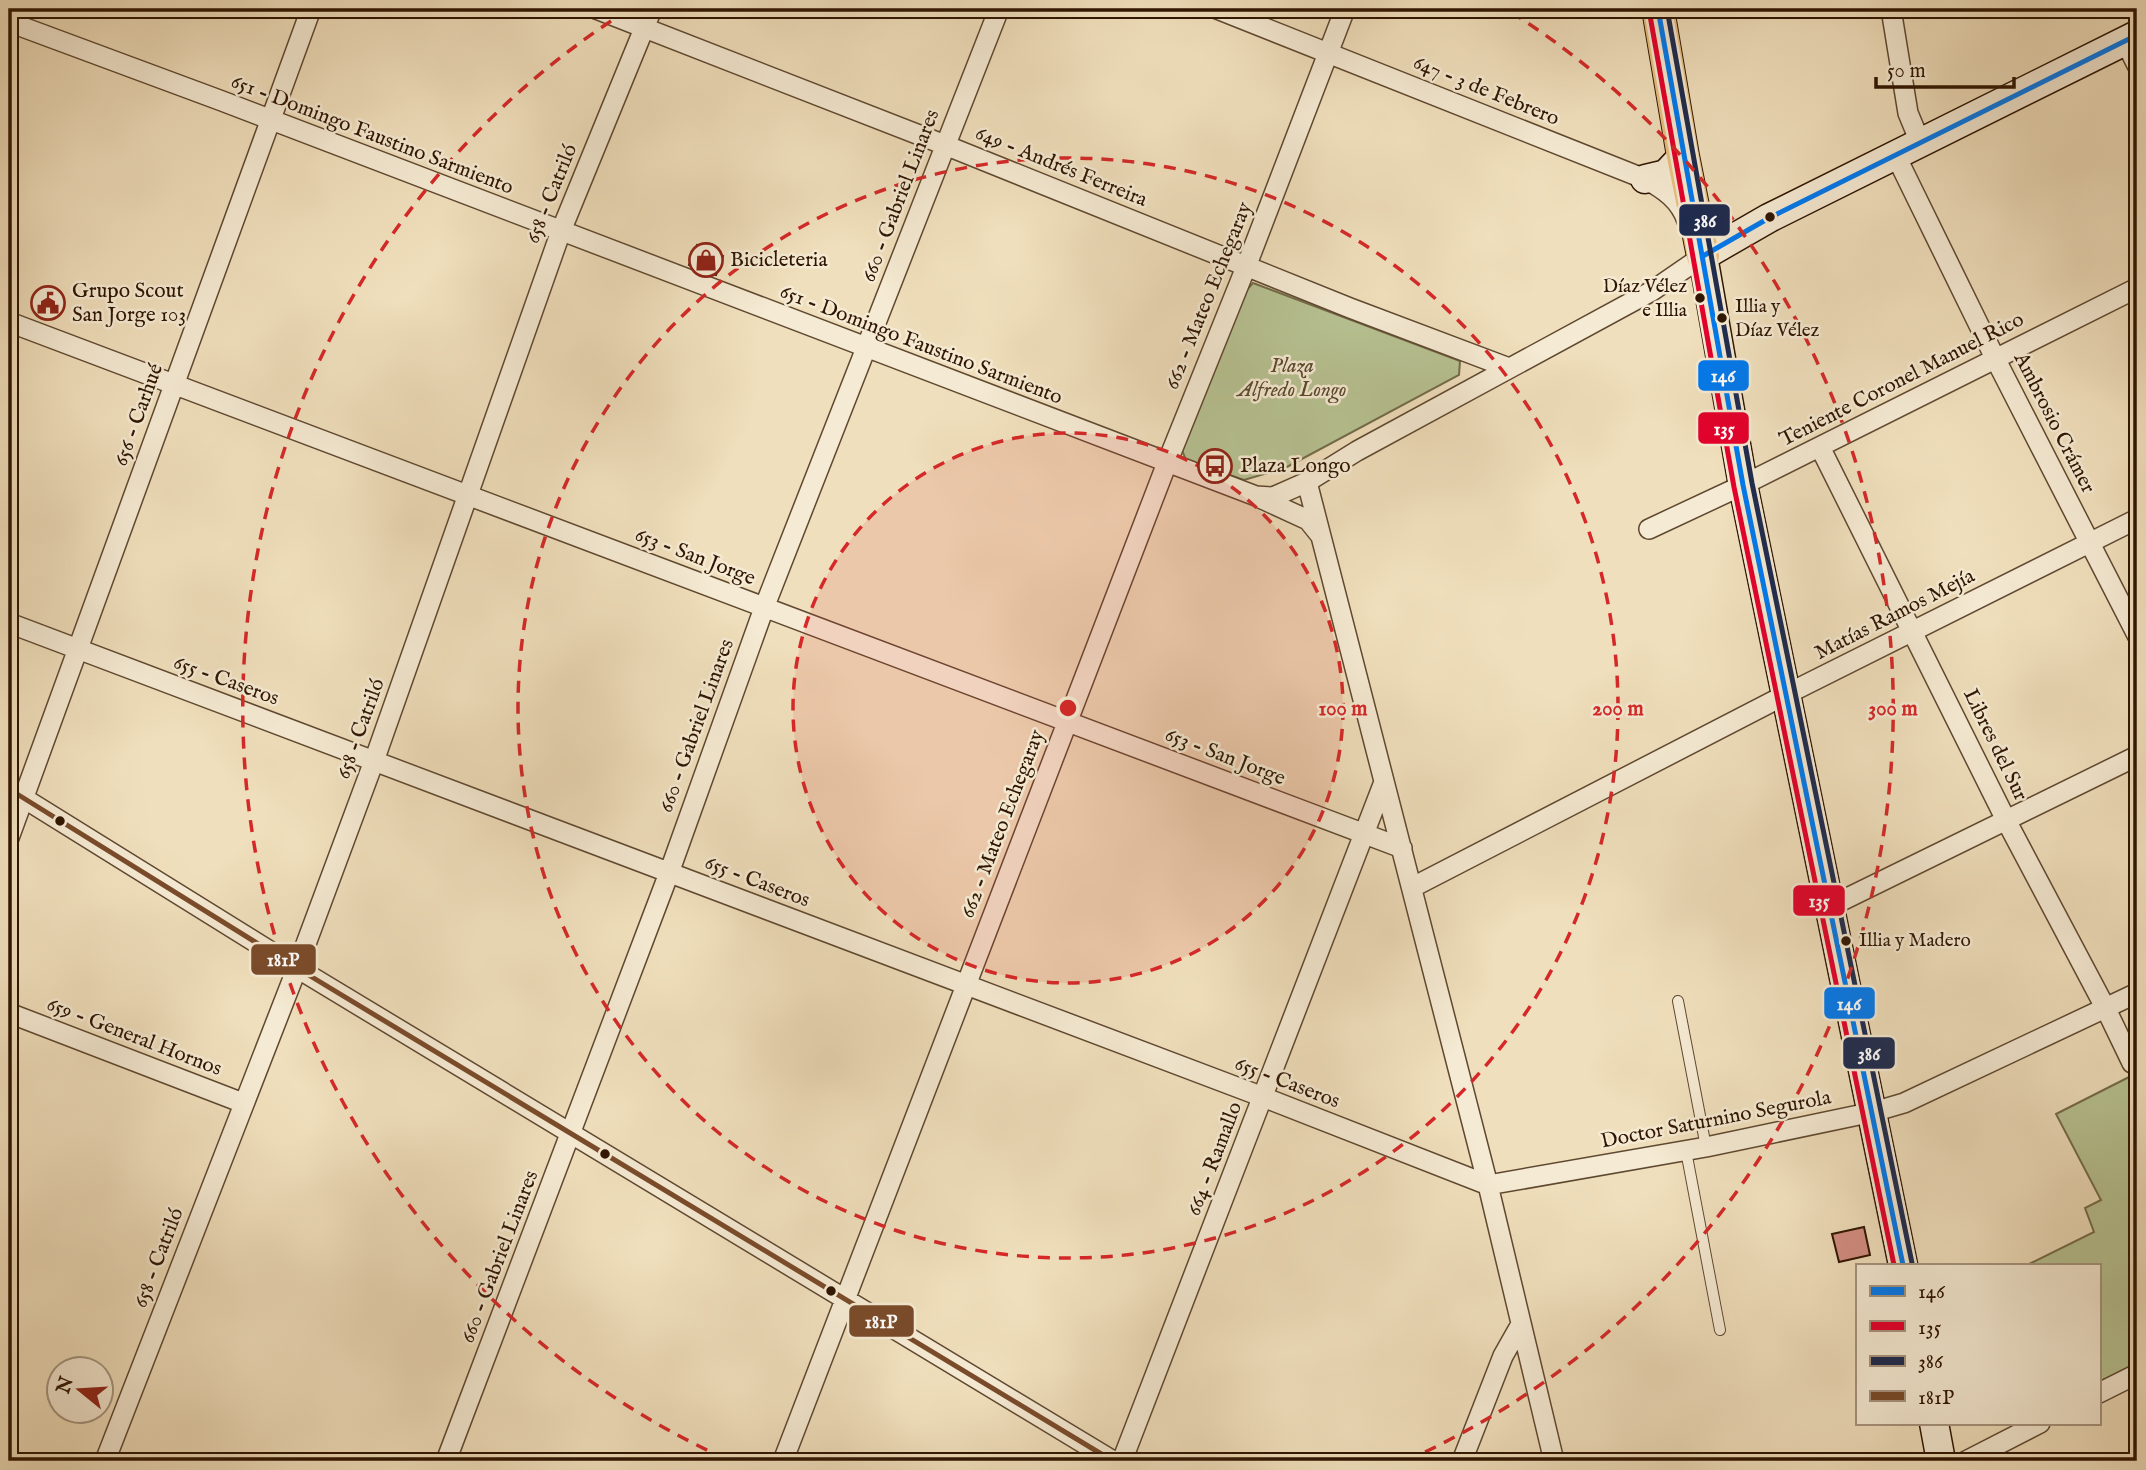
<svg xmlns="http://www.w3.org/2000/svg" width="2146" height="1470" viewBox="0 0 2146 1470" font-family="'IM FELL English',serif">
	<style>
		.green { fill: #b7c292; stroke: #736c4a; stroke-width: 2 }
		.building { fill: #d48f83; stroke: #2f1501; stroke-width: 2 }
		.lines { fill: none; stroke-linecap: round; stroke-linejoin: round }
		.lane-casing { stroke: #5f4830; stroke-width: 12 }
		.street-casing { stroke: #5f4830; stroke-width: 22 }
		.secondary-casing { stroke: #2f1501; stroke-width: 31 }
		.primary-casing { stroke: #2f1501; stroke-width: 34 }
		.lane { stroke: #f5ead3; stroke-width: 10 }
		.street { stroke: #f5ead3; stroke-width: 19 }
		.secondary { stroke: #f5ead3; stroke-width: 28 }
		.primary { stroke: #e8c07e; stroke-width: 32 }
		.bus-1-casing { stroke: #f5ead3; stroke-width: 10 }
		.bus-2-casing { stroke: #f5ead3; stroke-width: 10 }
		.bus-3-casing { stroke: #f5ead3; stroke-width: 10 }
		.bus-4-casing { stroke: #f5ead3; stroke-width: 10 }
		.bus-1 { stroke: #0079ef; stroke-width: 5 }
		.bus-2 { stroke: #e4002b; stroke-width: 5 }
		.bus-3 { stroke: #1d2b4f; stroke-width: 5 }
		.bus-4 { stroke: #7a4b2a; stroke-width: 5 }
		.ring { fill: none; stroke: #d62828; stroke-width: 3.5; stroke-dasharray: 12 9 }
		.bus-dot { fill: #2f1501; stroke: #f5ead3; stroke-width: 2.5 }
		.labels { text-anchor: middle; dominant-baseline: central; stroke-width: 5; stroke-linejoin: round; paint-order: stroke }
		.bus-label { font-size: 19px; fill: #2f1501; stroke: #f5ead3; text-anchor: start }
		.street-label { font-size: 21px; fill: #2f1501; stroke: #f5ead3 }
		.poi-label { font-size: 21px; fill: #2f1501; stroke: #f5ead3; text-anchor: start }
		.park-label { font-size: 21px; font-style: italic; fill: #58492c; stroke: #f5ead3 }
		.centre { fill: #d62828; stroke: #f5ead3; stroke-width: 3.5 }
		.ring-label { font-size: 21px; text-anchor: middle; font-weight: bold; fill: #d62828; stroke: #f5ead3; stroke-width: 5; stroke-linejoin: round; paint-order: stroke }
		.line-badge { stroke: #f5ead3; stroke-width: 2.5 }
		.badge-label { font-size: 19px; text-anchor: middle; font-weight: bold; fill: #fff }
	</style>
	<rect width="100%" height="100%" fill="#f0dfbc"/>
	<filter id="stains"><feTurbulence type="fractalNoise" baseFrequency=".00286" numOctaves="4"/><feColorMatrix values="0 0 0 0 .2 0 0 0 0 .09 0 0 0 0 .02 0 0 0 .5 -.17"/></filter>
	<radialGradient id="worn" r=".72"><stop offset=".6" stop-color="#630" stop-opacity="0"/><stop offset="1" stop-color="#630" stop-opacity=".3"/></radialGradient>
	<!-- green -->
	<path class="green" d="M1253,283l207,78 -1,14 -174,93 -41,12 -58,-20 -4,-10 62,-157z
		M2137,1073v290l-38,19v-117h-72l67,-33 -9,-24 16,-8 -45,-86z"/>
	<!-- building -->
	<path class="building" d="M697,245l26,11 -7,19 -27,-10z
		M1864,1227l6,28 -31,7 -7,-28z"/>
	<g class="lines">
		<!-- lane casing -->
		<g class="lane-casing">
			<path id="lane" d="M1678,1001l28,146
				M1686,1151l34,179"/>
		</g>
		<!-- street casing -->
		<g class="street-casing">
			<path id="street" d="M596,9l349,136 405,163 159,60
				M1217,9l428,170c19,10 35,21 42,42
				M1891,9l17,104 12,29
				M9,22l213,79 1034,395 17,1 34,-15 50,-31 295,-160 51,-35 -4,-8
				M2125,41l12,24
				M1896,156l99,202 142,277
				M9,322l1393,526
				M1820,447l187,375 99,187 26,54
				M1307,482l181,703 66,276
				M1260,498l48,22 12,15
				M1649,529l94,-44 394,-197
				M9,623l1254,474 225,88 218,-38 167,-35 31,-9 233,-110
				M9,789l288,179 816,493
				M9,838l302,-829
				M1413,887l374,-193 350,-175
				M1831,906l306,-150
				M9,1013l234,90
				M2099,1393l38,-19
				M105,1461l192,-493 77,-207 187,-530 91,-222
				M446,1461l223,-588 95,-265 235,-599
				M783,1461l384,-998 79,-196 99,-258
				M1122,1461l262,-679
				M1462,1461l41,-105 17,-30
				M1966,1461l74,-38"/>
		</g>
		<!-- secondary casing -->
		<g class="secondary-casing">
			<path id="secondary" d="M1645,179l21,-5 17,-18
				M1903,1265l-160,-780 -40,-229 66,-38 368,-183
				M1934,1423l7,38"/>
		</g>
		<!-- primary casing -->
		<g class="primary-casing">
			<path id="primary" d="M1658,9l25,147 20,100"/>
		</g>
		<!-- lane -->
		<use href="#lane" class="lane"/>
		<!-- street -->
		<use href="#street" class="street"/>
		<!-- secondary -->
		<use href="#secondary" class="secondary"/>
		<!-- primary -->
		<use href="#primary" class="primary"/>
		<!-- bus-1 casing -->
		<g class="bus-1-casing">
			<path id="bus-1" d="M1658,9l85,476 160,780
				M1703,256l66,-38 368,-183"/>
		</g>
		<!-- bus-2 casing -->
		<g class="bus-2-casing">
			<path id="bus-2" d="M1649,10l85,477 160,778"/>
		</g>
		<!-- bus-3 casing -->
		<g class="bus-3-casing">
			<path id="bus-3" d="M1667,9l85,474 160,780"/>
		</g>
		<!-- bus-4 casing -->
		<g class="bus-4-casing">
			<path id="bus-4" d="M9,789l288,179 816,493"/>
		</g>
		<!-- bus-1 -->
		<use href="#bus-1" class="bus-1"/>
		<!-- bus-2 -->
		<use href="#bus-2" class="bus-2"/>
		<!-- bus-3 -->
		<use href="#bus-3" class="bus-3"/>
		<!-- bus-4 -->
		<use href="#bus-4" class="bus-4"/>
	</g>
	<!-- distance rings -->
	<circle cx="1068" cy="708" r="275" fill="#d62828" fill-opacity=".12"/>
	<g class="ring">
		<circle cx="1068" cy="708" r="275"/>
		<circle cx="1068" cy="708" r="550"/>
		<path d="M726 1459A825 825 0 0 1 625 12M1511 12A825 825 0 0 1 1410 1459"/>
	</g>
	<!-- icons -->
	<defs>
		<g id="shop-ring" transform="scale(1.75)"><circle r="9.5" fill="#f5ead3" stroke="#8f2418" stroke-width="1.5"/><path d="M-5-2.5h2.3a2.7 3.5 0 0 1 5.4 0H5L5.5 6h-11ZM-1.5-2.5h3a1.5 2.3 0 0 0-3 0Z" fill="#8f2418"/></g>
		<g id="civic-ring" transform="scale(1.75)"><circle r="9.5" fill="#f5ead3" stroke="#8f2418" stroke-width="1.5"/><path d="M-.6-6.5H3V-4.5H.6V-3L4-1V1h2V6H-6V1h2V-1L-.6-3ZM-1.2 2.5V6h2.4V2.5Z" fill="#8f2418"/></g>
		<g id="bus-ring" transform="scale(1.75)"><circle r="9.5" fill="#f5ead3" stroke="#8f2418" stroke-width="1.5"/><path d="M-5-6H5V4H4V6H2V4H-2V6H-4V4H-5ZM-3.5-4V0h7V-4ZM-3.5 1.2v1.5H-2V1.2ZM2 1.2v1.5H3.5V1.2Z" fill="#8f2418"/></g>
	</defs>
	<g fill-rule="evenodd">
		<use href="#shop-ring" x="706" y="260"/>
		<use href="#civic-ring" x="48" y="303"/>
		<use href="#bus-ring" x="1215" y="466"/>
	</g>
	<!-- markers -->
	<g class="bus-dot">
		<circle cx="1770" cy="217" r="6"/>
		<circle cx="1700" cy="298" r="6"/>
		<circle cx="1722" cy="318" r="6"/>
		<circle cx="60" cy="821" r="6"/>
		<circle cx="1846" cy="941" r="6"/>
		<circle cx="605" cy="1154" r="6"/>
		<circle cx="831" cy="1291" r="6"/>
	</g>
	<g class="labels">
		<!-- bus labels -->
		<g class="bus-label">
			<text x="1687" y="287" text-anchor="end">Díaz Vélez<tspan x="1687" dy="24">e Illia</tspan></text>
			<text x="1735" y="307">Illia y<tspan x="1735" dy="24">Díaz Vélez</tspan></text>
			<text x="1859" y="941">Illia y Madero</text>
		</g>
		<!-- street labels -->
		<g class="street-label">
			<text transform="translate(1486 91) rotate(22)">647 - 3 de Febrero</text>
			<text transform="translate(372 135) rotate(21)">651 - Domingo Faustino Sarmiento</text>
			<text transform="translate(1061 167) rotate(22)">649 - Andrés Ferreira</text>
			<text transform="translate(552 194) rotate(-68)">658 - Catriló</text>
			<text transform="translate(901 196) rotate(-69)">660 - Gabriel Linares</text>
			<text transform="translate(1209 296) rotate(-68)">662 - Mateo Echegaray</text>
			<text transform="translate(921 345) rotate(21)">651 - Domingo Faustino Sarmiento</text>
			<text transform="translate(1902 380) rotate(-27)">Teniente Coronel Manuel Rico</text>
			<text transform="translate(139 415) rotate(-70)">656 - Carhué</text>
			<text transform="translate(2054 423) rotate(63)">Ambrosio Crámer</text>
			<text transform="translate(695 557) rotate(21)">653 - San Jorge</text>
			<text transform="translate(1895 615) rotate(-27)">Matías Ramos Mejía</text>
			<text transform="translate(226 681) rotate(20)">655 - Caseros</text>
			<text transform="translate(697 726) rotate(-70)">660 - Gabriel Linares</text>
			<text transform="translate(361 729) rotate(-70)">658 - Catriló</text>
			<text transform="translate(1995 745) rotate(64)">Libres del Sur</text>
			<text transform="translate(1225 757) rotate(21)">653 - San Jorge</text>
			<text transform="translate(1003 824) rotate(-69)">662 - Mateo Echegaray</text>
			<text transform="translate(757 882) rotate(21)">655 - Caseros</text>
			<text transform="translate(134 1037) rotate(21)">659 - General Hornos</text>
			<text transform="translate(1287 1083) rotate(21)">655 - Caseros</text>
			<text transform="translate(1716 1120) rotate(-11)">Doctor Saturnino Segurola</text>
			<text transform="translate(1215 1159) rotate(-69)">664 - Ramallo</text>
			<text transform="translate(500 1257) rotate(-69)">660 - Gabriel Linares</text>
			<text transform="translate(159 1258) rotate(-69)">658 - Catriló</text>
		</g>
		<!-- poi labels -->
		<g class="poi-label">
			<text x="730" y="260">Bicicleteria</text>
			<text x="72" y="291">Grupo Scout<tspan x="72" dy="24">San Jorge 103</tspan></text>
			<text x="1240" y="466">Plaza Longo</text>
		</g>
		<!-- park labels -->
		<g class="park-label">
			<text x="1292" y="366">Plaza<tspan x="1292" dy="24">Alfredo Longo</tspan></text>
		</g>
	</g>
	<circle cx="1068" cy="708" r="10" class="centre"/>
	<g class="ring-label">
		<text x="1343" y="715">100 m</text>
		<text x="1618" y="715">200 m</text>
		<text x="1893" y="715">300 m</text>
	</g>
	<g class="line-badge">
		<rect x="1678" y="203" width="53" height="34" rx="7" fill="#1d2b4f"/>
		<rect x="1697" y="359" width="53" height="33" rx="7" fill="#0079ef"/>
		<rect x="1697" y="411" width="53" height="34" rx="7" fill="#e4002b"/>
		<rect x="1792" y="884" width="54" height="33" rx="7" fill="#e4002b"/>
		<rect x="250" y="943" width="67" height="33" rx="7" fill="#7a4b2a"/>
		<rect x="1823" y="986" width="53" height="34" rx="7" fill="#0079ef"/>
		<rect x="1842" y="1036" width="54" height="34" rx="7" fill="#1d2b4f"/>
		<rect x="848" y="1304" width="67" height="34" rx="7" fill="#7a4b2a"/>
	</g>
	<g class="badge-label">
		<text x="1705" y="227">386</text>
		<text x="1723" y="382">146</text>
		<text x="1724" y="435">135</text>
		<text x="1819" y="907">135</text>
		<text x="283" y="966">181P</text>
		<text x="1849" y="1010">146</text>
		<text x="1869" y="1060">386</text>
		<text x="881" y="1328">181P</text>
	</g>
	<!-- margin -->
	<rect width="2146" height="1470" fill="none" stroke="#f0dfbc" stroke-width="35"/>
	<rect x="10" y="10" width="2125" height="1449" fill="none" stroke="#2f1501" stroke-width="3.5"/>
	<rect x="18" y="18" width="2111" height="1435" fill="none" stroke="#2f1501" stroke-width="2"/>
	<!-- legend -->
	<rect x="1856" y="1264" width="245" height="161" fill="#f5ead3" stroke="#a6957f" stroke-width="2"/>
	<rect x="1870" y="1286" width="35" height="10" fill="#0079ef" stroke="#a6957f" stroke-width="2"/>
	<text x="1918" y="1298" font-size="21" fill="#2f1501">146</text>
	<rect x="1870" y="1321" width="35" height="10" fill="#e4002b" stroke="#a6957f" stroke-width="2"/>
	<text x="1918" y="1334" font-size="21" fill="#2f1501">135</text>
	<rect x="1870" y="1356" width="35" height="10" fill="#1d2b4f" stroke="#a6957f" stroke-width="2"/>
	<text x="1918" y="1368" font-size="21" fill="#2f1501">386</text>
	<rect x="1870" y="1391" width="35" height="10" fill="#7a4b2a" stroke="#a6957f" stroke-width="2"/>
	<text x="1918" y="1404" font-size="21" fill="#2f1501">181P</text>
	<!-- north arrow -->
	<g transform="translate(80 1390) rotate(288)"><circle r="33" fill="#f5ead3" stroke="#a6957f" stroke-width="2"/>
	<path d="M0-5L12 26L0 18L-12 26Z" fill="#8f2418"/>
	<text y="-10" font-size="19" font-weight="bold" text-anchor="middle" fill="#2f1501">N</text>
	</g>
	<!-- scale -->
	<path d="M1876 77v10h138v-10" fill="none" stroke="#2f1501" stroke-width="3.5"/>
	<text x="1887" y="77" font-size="21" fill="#2f1501" stroke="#f5ead3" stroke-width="5" paint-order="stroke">50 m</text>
	<rect width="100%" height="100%" filter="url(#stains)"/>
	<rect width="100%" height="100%" fill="url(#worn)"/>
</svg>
